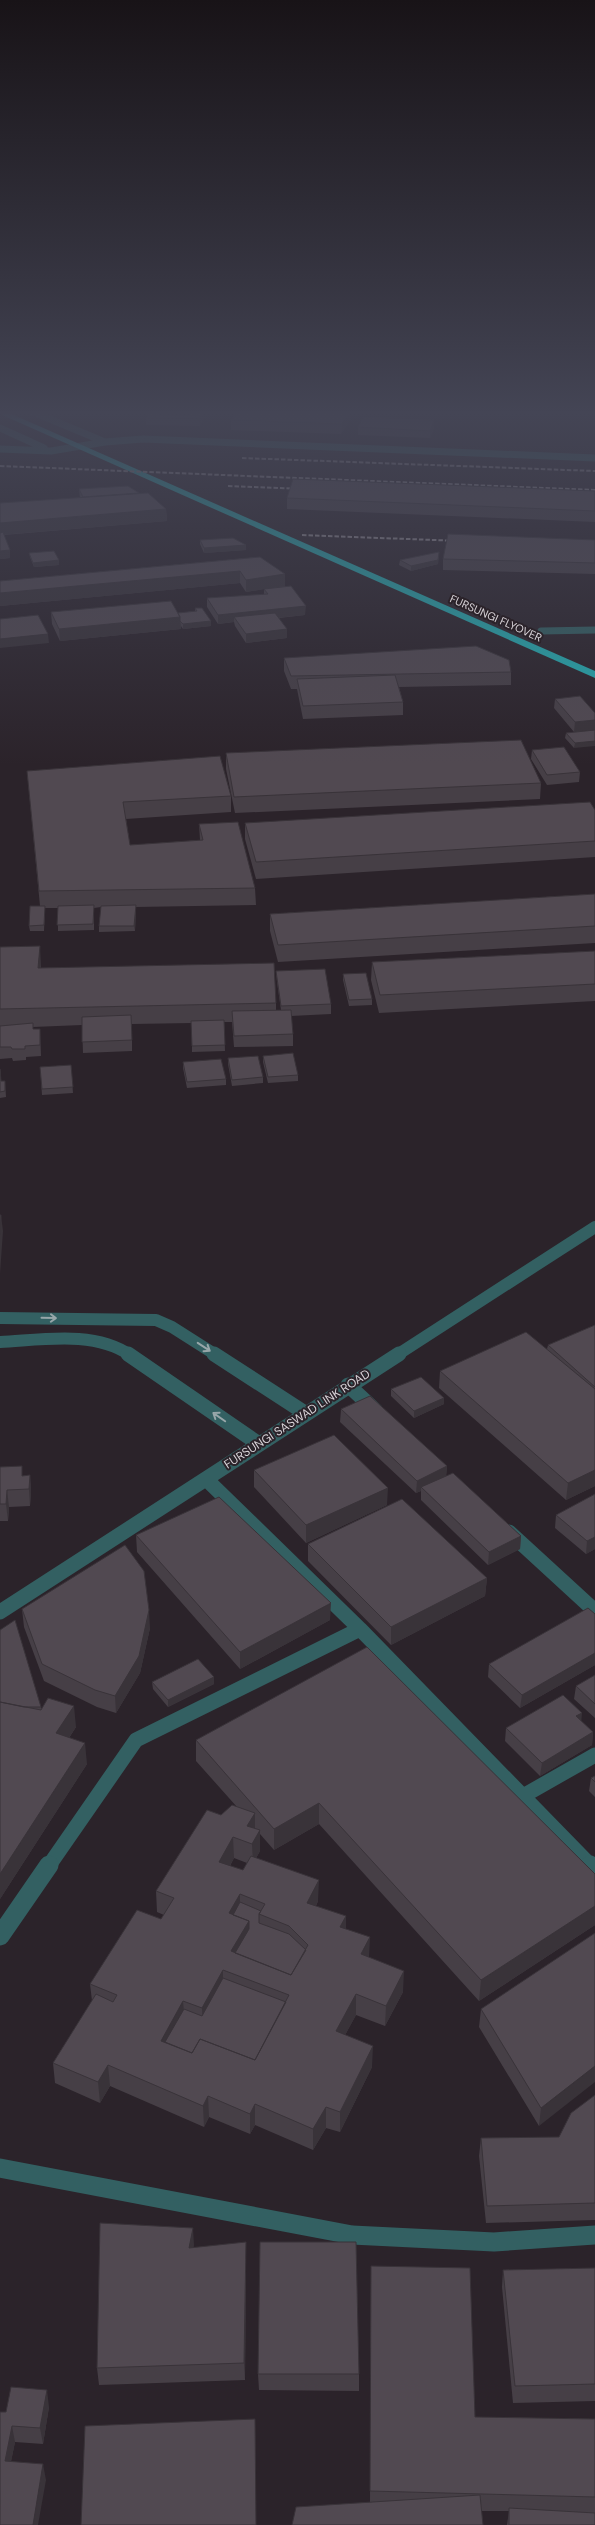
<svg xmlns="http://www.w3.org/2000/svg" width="595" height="2525" viewBox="0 0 595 2525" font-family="'DM Sans',sans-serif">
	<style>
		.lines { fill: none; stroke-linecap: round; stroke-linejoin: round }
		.minor-far3 { stroke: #336062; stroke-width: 7 }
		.minor-far2 { stroke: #336062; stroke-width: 12 }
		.minor-far1 { stroke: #336062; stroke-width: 15 }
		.minor { stroke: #336062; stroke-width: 19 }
		.highway { fill: #25b0b4; fill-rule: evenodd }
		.rail { stroke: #928c92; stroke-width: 2; stroke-dasharray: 4.5 2; stroke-linecap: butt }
		.wall { fill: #463f46; fill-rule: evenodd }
		.shaded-wall { fill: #393339 }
		.building { fill: #514951; stroke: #393339; fill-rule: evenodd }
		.oneway { stroke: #97a6a9 }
		.labels { text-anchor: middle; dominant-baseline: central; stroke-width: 4; stroke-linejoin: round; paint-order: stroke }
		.far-street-label { font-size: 11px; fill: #d9d4d9; stroke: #2b232a }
		.street-label { font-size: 12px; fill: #d9d4d9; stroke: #2b232a }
	</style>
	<rect width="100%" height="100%" fill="#2b232a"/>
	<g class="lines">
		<!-- minor-far3 -->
		<path class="minor-far3" d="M33,412l72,30
			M0,428l44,20
			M0,449l51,2 54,-9 38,-3 452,19
			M541,631l54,-1"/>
		<!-- minor-far2 -->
		<path class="minor-far2" d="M0,1318l156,2 16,7 44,28
			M0,1342c41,-2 94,-12 130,13
			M397,1355l198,-128"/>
		<!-- minor-far1 -->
		<path class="minor-far1" d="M128,1354l131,90
			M214,1354l91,59
			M348,1385l28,26
			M206,1479l154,150 232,238
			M509,1532l86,79
			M0,1612l399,-258
			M523,1796l72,-41
			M48,1867l88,-127 224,-111"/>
		<!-- minor -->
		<path class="minor" d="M590,1865l5,5
			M0,1936l49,-71
			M0,2168l352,67 142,7 101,-7"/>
		<!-- highway -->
		<path class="highway" d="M0,412h7l588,259v7l-595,-264z"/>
		<!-- rail -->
		<path class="rail" d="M242,458l353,13
			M0,466l595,24
			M228,486l75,3
			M302,535l158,6"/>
	</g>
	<!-- wall -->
	<path class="wall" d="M149,412h13v2l42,2 -4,10 -54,-1v-8z
		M351,419l-10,15 -110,-4v-10z
		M434,420v8l-4,10 -72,-3v-8z
		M79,489l87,20 1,12 -163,14 6,15v8l-10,1v-56l80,-5z
		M595,491v31l-308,-13v-11z
		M200,540l46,10 -42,3 -4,-9z
		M595,540v34l-152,-4v-11z
		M439,552l-1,12 -27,7 -12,-6 1,-5z
		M29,553l30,7v5l-25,2 -4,-10z
		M260,557l25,29 20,29 -26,3 8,20 -41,5 -11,-17 -1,-4 -16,2 -11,-17v-9l57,-3v-6l-18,3 -6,-9 -240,23v-25z
		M195,608l16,13v5l-28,3 -2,-3v3l-121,12 -8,-17 -1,-12 127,1 17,-2z
		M284,658l227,14v13l-112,2 4,15v13l-100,4 -6,-30h-6l-7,-18z
		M555,699l40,14 -21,35 -9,-10 1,-5 8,-1 -20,-24z
		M532,750l48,22 -1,10 -32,3 -16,-26z
		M226,753l315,30 -1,16 -305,14 -9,-44z
		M27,771l204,25v16l-105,7 4,26 70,-5 -1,-16 56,64 1,17 -120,2 -1,24 -36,1v-6l2,-19 -7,1v22l-36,1v-23h-13l-1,23h-14l-1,-5 11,-20z
		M595,810v47l-339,22 -11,-40v-16z
		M595,894v49l-317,19 -8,-31v-17z
		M0,947l41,17v4l235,35v7h5l-4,-28 -1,-11 55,33v10l-40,2 2,18v12l-59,1 -2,-25h-8l1,29 -33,1v-29l-60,1v27l-49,2 -1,-28 -49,2v2h7l1,27 -15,1v3l-13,1 -1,-3 -12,1z
		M595,951v50l-216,12 -8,-33 1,-18z
		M343,974l29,25v6l-23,1 -6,-26z
		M263,1056l35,19v6l-30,2 -5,-21z
		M228,1058l35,19v6l-31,3 -4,-22z
		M183,1062l43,17v6l-39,3 -4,-20z
		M71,1065l2,28 -31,2 -2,-28z
		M0,1069l1,12h4l1,16 -6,1z
		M595,1325v161l-29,14 -127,-112 1,-17 107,-22 1,-4z
		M391,1389l53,9v6l-30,14 -23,-22z
		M341,1409l106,57 -1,10 75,60 -1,13 -32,16 -67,-65v-9l-5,2 -76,-71z
		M0,1467l23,9 7,-1 1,17 -1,14 -21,1 -1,14h-8z
		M254,1470l133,35 -81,38 -52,-56z
		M595,1494v55l-9,5 -31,-26 1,-13z
		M136,1535l194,85 -90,49 -103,-117z
		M308,1544l179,34 -2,18 -94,49 -83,-84z
		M22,1609l128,19 -10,45 -24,40 -19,-6 -53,-26 -20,-54z
		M595,1614v51l-75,43 -32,-31 1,-13z
		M0,1630l41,77 1,2 34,18 -7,11 18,26 -87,135z
		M595,1675v43l-21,-19 2,-13z
		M152,1682l62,2 -46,23 -15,-18z
		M581,1721l12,11 -1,13 -52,31 -35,-35 1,-13z
		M196,1740l399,134v51l-116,76 -160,-177 -45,26 -14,-16v17l-4,7 62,43 -2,5 30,10v13l23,28 34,35 -18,34 -29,-11 -11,20 27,32 -32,65 -14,-4 -13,22 -58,-25 -5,9 -41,-17 -5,10 -94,-41 -10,17 -45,-20 -2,-20 39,-62 -2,-17 71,-65 3,-4 -7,-3 -1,-21 65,-76 16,-8 -41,-46zM234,1858l13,5 -4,7 -13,-4z
		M595,1776v21l-6,-6 2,-13z
		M595,1933l-56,193 -60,-99 2,-18z
		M595,2095v125l-109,3 -7,-67 2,-18 78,-1z
		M194,2245l-1,2 53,12 -1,121 -146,5 -2,-17z
		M371,2266l104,151 120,2v106h-88l2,-14h-28l-111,-9z
		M595,2268v133l-82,2 -11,-116 1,-17z
		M258,2374h101v17l-100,-1z
		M49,2407l-6,37 -28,-2 -4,19 35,19 -46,45 6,-113z"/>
	<!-- shaded-wall -->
	<path class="shaded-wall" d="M203,412h1v4l-4,10 -1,-7z
		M349,412h2v7l-10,15 1,-10z
		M434,420v8l-4,10v-7z
		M166,509l1,12 -167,14v-12z
		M246,545v5l-42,3v-5z
		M10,550v8l-10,1v-8z
		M439,552l-1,12 -27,7v-5z
		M59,560v5l-25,2 -1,-4z
		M240,571v12l-240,23v-13z
		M285,574v12l-39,6v-12z
		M306,606l-1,9 -67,7 -4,-5v5l-16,2v-9z
		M180,617l1,12 -121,12 -1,-12z
		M211,621v5l-28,3v-5z
		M287,629v9l-41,5v-9z
		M48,634l1,9 -49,5v-9z
		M595,720v10l-21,2 1,-10z
		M595,741v5l-21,2 1,-5z
		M136,905v6l-1,20 -1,-5z
		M40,946l1,18 -2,22 -1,-18z
		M1,1215l2,16 -3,43v-39z
		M444,1398v6l-30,14v-7z
		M447,1466l-1,13 -25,8v4l-5,2 1,-12z
		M595,1470v16l-29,14 2,-17z
		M30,1475l1,17 -1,14 -1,-17z
		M388,1488l-1,17 -81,38v-18z
		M7,1490l2,17 -1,14 -2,-17z
		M521,1536l-1,13 -32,16 1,-13z
		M595,1537v12l-9,5 1,-13z
		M487,1578l-2,18 -94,49v-18z
		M331,1603l-1,17 -90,49v-17z
		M149,1610l1,18 -10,45 -24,40 -1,-17z
		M595,1653v12l-75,43 2,-13z
		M214,1677v7l-46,23v-7z
		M74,1706l2,21 -18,27 -2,-21z
		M582,1713l-1,12 -5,-9z
		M593,1732l-1,13 -52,31 2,-13z
		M85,1743l2,21 -87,135v-25z
		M319,1803v21l-45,26v-21z
		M255,1813v21l-8,-8z
		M260,1830v21l-7,13 -1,-20z
		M233,1837l1,21 -14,25 -1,-21z
		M319,1880l-1,21 -11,23v-21z
		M240,1894v21l-5,9 -6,-11z
		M595,1906v19l-116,76 2,-21z
		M346,1916v21l-6,-10z
		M249,1921v21l-18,17v-8z
		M370,1937l-1,21 -8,-4z
		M223,1970v21l-20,38 -1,-21z
		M404,1971l-1,21 -18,34 1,-20z
		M356,1994v21l-20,37v-21z
		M183,2001l2,21 -17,29 -7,-10z
		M373,2046l-1,21 -32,65v-20z
		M108,2065l2,21 -10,17 -2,-21z
		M595,2066v16l-56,44 2,-18z
		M208,2096l1,21 -5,10 -1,-21z
		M255,2104v21l-5,9v-20z
		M326,2107v21l-13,22v-21z
		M193,2228l1,17 -4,20 -1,-17z
		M246,2242v17l-1,121 -1,-17z
		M47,2390l2,17 -6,37 -3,-16z
		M12,2426l3,16 -7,35 -3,-16z
		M43,2464l3,16 -8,45h-5z"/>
	<!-- building -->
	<path class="building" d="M149,412h10l-1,2 31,1 1,-3h13l-4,7 -53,-2z
		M236,412h50l33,1 1,-1h29l-7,12 -111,-4z
		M363,417l71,3 -4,11 -72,-4z
		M293,479l302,12v20l-308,-13z
		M128,486l11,7 -56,4 -4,-8z
		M148,493l18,16 -166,14v-20z
		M3,532l7,18 -10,1v-18z
		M448,534l147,6v23l-152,-4z
		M233,538l13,7 -42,3 -4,-8z
		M54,551l5,9 -26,3 -4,-10z
		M439,552l-1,8 -27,6 -11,-6z
		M260,557l25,17 -39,6 -6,-9 -240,22v-12z
		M291,586l15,20 -88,9 -11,-17 61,-4 -4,-5z
		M171,601l9,16 -121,12 -8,-17z
		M195,608h7l9,13 -28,3 -3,-3v-4l-2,-4 19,-2z
		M275,613l12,16 -41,5 -12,-17z
		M38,615l10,19 -48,5v-20z
		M476,646l33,14 2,12 -220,4 -7,-18z
		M395,675l8,27 -100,4 -6,-27z
		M580,696l15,17v7l-20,2 -20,-23z
		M595,730v11l-20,2 -9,-10z
		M521,740l20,43 -307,14 -8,-44z
		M564,747l16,25 -33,3 -15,-25z
		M220,756l11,40 -108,6 7,43 73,-5 -4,-16 39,-2 17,66 -216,3 -12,-120z
		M590,802l5,8v31l-339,21 -11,-39z
		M595,894v32l-317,19 -8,-31z
		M94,905l-1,19 -36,1 1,-19z
		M136,905l-2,21h-35l2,-20z
		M30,906h15l-1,19 -15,1z
		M40,946l-2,22 236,-5 2,40 -276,6v-62z
		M595,951v33l-215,11 -8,-33z
		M325,969l6,35 -50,2 -5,-35z
		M366,973l6,26 -23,1 -6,-26z
		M291,1010l2,24 -59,2 -2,-25z
		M131,1015l1,25 -50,2v-25z
		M224,1020l1,25 -33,1 -1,-25z
		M33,1023v6h7v16l-15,1v3h-13l-1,-2h-11v-21z
		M293,1053l5,22 -30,2 -5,-21z
		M258,1056l5,21 -31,3 -4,-22z
		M221,1059l5,20 -39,3 -4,-20z
		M71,1065l2,22 -31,2 -2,-22z
		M0,1069l1,12h4v10l-5,1z
		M0,1215h1l-1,20z
		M595,1325v62l-47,-42z
		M526,1332l69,57v81l-27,13 -128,-112z
		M421,1377l23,21 -30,13 -23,-22z
		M370,1396l77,70 -30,15 -76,-72z
		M334,1435l54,53 -82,37 -52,-55z
		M22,1466v10l8,-1 -1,14 -22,1 -1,14h-6v-37z
		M453,1473l68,63 -32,16 -68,-65z
		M595,1494v43l-8,4 -31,-26z
		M219,1497l112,106 -91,49 -104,-117z
		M402,1499l85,79 -96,49 -83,-83z
		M125,1545l19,26 5,39 -10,46 -24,40 -20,-6 -53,-26 -20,-55z
		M588,1608l7,6v39l-73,42 -33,-31z
		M15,1620l26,87h-17l-24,-5v-72z
		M367,1647l228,227v32l-114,74 -162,-177 -45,26 -78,-89z
		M198,1659l16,18 -46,23 -16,-18z
		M595,1675v29l-19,-18z
		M563,1695l19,18 -6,3 17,16 -51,31 -36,-35z
		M48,1698l26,8 -18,27 29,10 -85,131v-172l41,8z
		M595,1776v6l-4,-4z
		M232,1805l23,8 -8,13 13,4 -8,14 -19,-7 -14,25 24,8 8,-14 68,24 -12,23 39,13 -6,11 30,10 -9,17 43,17 -18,35 -30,-12 -20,37 37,15 -33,66 -14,-5 -13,22 -58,-25 -5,10 -42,-18 -5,10 -95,-41 -10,17 -45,-19 43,-69 17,8 4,-7 -27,-11 47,-74 24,9 13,-21 -18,-7 51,-81 14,5zM240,1894l25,10 -6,10 30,12 19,19 -17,30 -60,-24 18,-30 -20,-8zM223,1970l66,25 -34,65 -55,-21 -8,14 -31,-12 22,-40 19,7z
		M240,1902l21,9 -2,3v9l30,11 17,16 -15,25 -56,-22 14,-24v-8l-16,-6z
		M595,1933v133l-54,42 -60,-99z
		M223,1978l63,24 -31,58 -55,-21 -8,14 -27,-11 19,-33 18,7z
		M595,2095v108l-108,3 -6,-68 78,-1 12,-24z
		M100,2223l93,5 -4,20 57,-6 -2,121 -147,5z
		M260,2242h96l3,132h-101z
		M371,2266l99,2 5,149 120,2v78l-225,-6z
		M595,2268v116l-80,2 -12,-116z
		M11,2387l36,3 -7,38 -28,-2 -7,35 38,3 -10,61h-33v-113h6z
		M255,2419l1,106h-175l4,-99z
		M480,2495l3,30h-191l4,-18z
		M509,2508l86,5v12h-86z"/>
	<!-- one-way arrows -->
	<defs><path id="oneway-shaft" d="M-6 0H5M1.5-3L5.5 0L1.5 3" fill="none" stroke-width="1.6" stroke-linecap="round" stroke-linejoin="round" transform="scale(1.25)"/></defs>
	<g class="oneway">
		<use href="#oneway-shaft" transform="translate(49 1318) rotate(1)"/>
		<use href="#oneway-shaft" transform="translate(204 1347) rotate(33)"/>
		<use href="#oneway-shaft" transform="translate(219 1417) rotate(-145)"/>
	</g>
	<!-- sky -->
	<linearGradient id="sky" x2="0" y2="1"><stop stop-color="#181317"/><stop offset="0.54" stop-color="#444555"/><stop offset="1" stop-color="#444555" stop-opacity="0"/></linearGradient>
	<rect width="595" height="765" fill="url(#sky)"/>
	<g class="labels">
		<!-- far-street labels -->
		<g class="far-street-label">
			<text transform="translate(496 618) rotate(24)">FURSUNGI FLYOVER</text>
		</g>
		<!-- street labels -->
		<g class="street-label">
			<text transform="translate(297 1419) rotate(-33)">FURSUNGI SASWAD LINK ROAD</text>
		</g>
	</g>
</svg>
